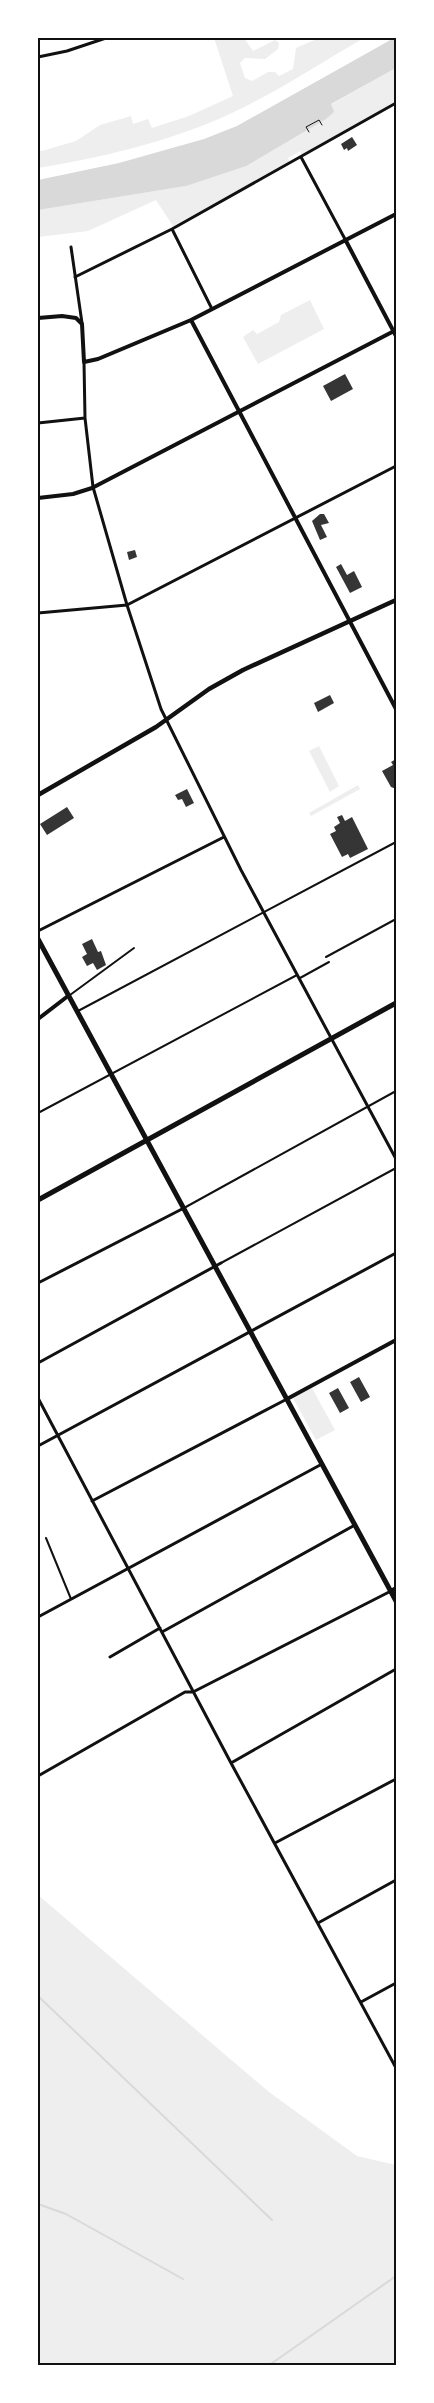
<svg xmlns="http://www.w3.org/2000/svg" width="434" height="2403" viewBox="0 0 434 2403" font-family="Lato,sans-serif">
	<style>
		.green { fill: #eee }
		.water { fill: #d9d9d9 }
		.lines { fill: none; stroke-linecap: round; stroke-linejoin: round }
		.stream { stroke: #d9d9d9; stroke-width: 2 }
		.building { fill: #353535 }
		.path { stroke: #111; stroke-width: 1 }
		.service { stroke: #111; stroke-width: 2 }
		.minor { stroke: #111; stroke-width: 3 }
		.tertiary { stroke: #111; stroke-width: 4 }
		.secondary { stroke: #111; stroke-width: 4.5 }
		.primary { stroke: #111; stroke-width: 5 }
		.neatline { fill: none; stroke: #111; stroke-width: 2 }
	</style>
	<rect width="100%" height="100%" fill="#fff"/>
	<!-- green -->
	<path class="green" d="M214,38h30l9,13 22,-11 4,3 -1,6 -13,10 -20,-1 -5,5 5,15 7,3 16,-9h7l4,4 14,-7 3,-21 23,-10h45c-47,27 -93,58 -143,80 -58,25 -122,40 -183,50v-18l4,1 34,-10 24,-16 31,-9 2,8 15,-5 4,9 37,-12 44,-20z
		M396,68v33l-94,54 -2,-4 -12,7 2,4 -117,64 -17,-26 -68,31 -50,6v-27l148,-24z
		M310,300l14,29 -66,35 -15,-27 10,-7 4,4 22,-12 2,-7z
		M319,746l20,40 -9,6 -21,-41z
		M358,785l2,4 -49,27 -2,-3z
		M312,1388l23,42 -19,10 -23,-42z
		M38,1895l231,197 88,64 39,9v200h-358z"/>
	<!-- water -->
	<path class="water" d="M394,38h2v30l-65,36 3,8 -8,7 -80,47 -60,20 -148,24v-30l81,-17 85,-24 33,-13z"/>
	<g class="lines">
		<!-- stream -->
		<path class="stream" d="M38,1996l234,224
			M38,2204l28,10 117,65
			M268,2366l128,-90"/>
	</g>
	<!-- building -->
	<path class="building" d="M352,137l5,8 -9,6 -1,-3 -3,2 -3,-6z
		M345,374l8,15 -22,12 -8,-15z
		M320,514h4l5,9 -8,2 6,12 -7,3 -8,-19z
		M135,550l2,7 -8,3 -2,-8z
		M341,564l6,11 7,-4 8,16 -12,6 -14,-26z
		M330,695l4,8 -16,9 -4,-9z
		M396,759v30l-5,-2 -9,-16 11,-6 -2,-3z
		M187,789l7,14 -8,4 -4,-8 -4,1 -3,-5z
		M67,807l7,11 -27,17 -7,-11z
		M342,815l3,6 7,-4 16,32 -18,9 -2,-4 -6,3 -12,-23 6,-3 -2,-4 6,-4 -3,-6z
		M92,939l6,13 3,-1 5,14 -9,5 -4,-7 -6,3 -5,-9 5,-3 -5,-10z
		M359,1377l11,20 -9,5 -11,-20z
		M338,1388l11,20 -9,5 -11,-20z"/>
	<g class="lines">
		<!-- path -->
		<path class="path" d="M309,132l-3,-5 13,-7 3,5"/>
		<!-- service -->
		<path class="service" d="M326,957l70,-38
			M300,978l29,-16
			M70,995l64,-47
			M78,1011l318,-169
			M38,1113l259,-138
			M184,1208l212,-117
			M221,1263l175,-95
			M46,1538l25,61"/>
		<!-- minor -->
		<path class="minor" d="M38,57l29,-6 39,-13
			M301,157l45,84
			M172,229l40,80
			M71,247l11,76
			M75,277l97,-48 224,-126
			M84,362l1,56 8,69 34,118 34,104 80,161 155,289
			M38,423l47,-5
			M38,613l89,-8 269,-139
			M38,931l186,-94
			M38,1283l146,-75
			M38,1363l183,-100
			M38,1398l193,365 165,305
			M38,1446l358,-193
			M92,1501l195,-102
			M38,1617l284,-153
			M162,1632l193,-107
			M110,1657l50,-29
			M231,1763l165,-94
			M38,1776l147,-84h8l198,-101
			M275,1843l121,-64
			M318,1923l78,-43
			M361,2002l35,-19"/>
		<!-- tertiary -->
		<path class="tertiary" d="M346,241l50,95
			M38,318l24,-2 14,2 6,6 2,38 14,-3 93,-39 205,-106
			M191,320l205,389
			M38,498l35,-4 19,-6 304,-158
			M38,1019l30,-23
			M287,1399l109,-59
			M391,1591l5,-3"/>
		<!-- secondary -->
		<path class="secondary" d="M38,795l118,-68 53,-38 34,-19 153,-70"/>
		<!-- primary -->
		<path class="primary" d="M38,939l358,662
			M38,1200l358,-197"/>
	</g>
	<!-- border -->
	<rect width="434" height="2403" fill="none" stroke="#ffffff" stroke-width="78"/>
	<rect x="39" y="39" width="356" height="2325" class="neatline"/>
</svg>
